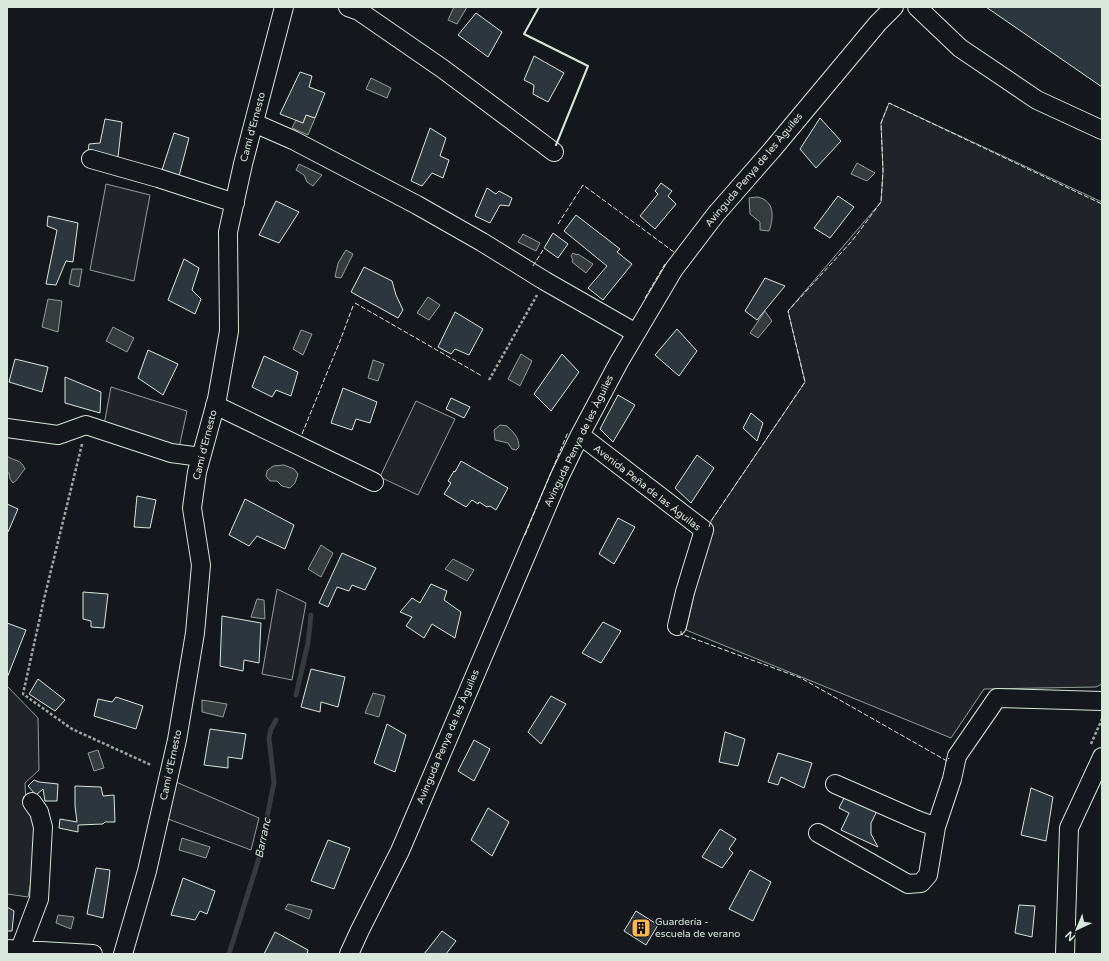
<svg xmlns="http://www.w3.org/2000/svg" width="1109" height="961" viewBox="0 0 1109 961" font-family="'Varela Round',sans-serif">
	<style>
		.green { fill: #202428; stroke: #939e99 }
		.water { fill: #363b3e; stroke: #939e99 }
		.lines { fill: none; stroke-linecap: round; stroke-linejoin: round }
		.stream { stroke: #363b3e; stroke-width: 5 }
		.building { fill: #2c363c; stroke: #d8e6dc }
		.minor-casing { stroke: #d8e6dc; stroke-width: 20 }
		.path { stroke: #9da8a2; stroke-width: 2.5; stroke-dasharray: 3 2; stroke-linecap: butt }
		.minor { stroke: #14181c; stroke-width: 18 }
		.fence { stroke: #d8e6dc; stroke-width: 1; stroke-dasharray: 5 2; stroke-linecap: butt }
		.wall { stroke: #d8e6dc; stroke-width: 2 }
		.labels { text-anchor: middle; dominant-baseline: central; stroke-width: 3; stroke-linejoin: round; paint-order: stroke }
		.street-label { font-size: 10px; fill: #d8e6dc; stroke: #14181c }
		.poi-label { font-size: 10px; fill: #d8e6dc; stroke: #14181c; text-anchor: start }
		.water-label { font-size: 11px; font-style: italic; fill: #d8e6dc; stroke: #14181c }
	</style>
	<rect width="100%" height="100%" fill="#14181c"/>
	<!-- green -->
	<path class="green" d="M889,103l213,99v482l-6,3 -112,2 -33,49 -265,-108 25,-109 94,-139 -17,-71 93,-109 2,-31 -2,-48z
		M106,184l44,11 -16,86 -44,-11z
		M111,387l76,24 -8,37 -75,-23z
		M416,401l39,18 -37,76 -38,-18z
		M277,589l29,14 -14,77 -30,-6z
		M7,686l31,32 1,52 -14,13 1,25 10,5 -1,49 -7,35 -21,-3z
		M176,782l83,36 -8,32 -83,-31z"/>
	<!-- water -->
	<path class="water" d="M454,7h13l-10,17 -9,-4z
		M371,78l20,10 -4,10 -21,-9z
		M306,115l9,3 -7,17 -16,-7 4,-8 7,3z
		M857,163l18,10 -8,8 -16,-7z
		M299,164l23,11 -9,11 -6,-4 -3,-7 -8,-5z
		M757,197c18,3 17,21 12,34l-9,-1v-8l-10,-8 -1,-16z
		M523,234l17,9 -4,8 -18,-9z
		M346,250l7,4 -12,24 -6,-1 3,-14z
		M573,253l4,2 1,-1 15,10 -7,9 -14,-11 1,-2 -2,-4z
		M72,269h10l-3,18 -10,-3z
		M428,297l12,8 -11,15 -12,-7z
		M48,299l14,2 -4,31 -16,-5z
		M765,311l7,10 -14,17 -8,-5z
		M113,327l21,11 -7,14 -21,-11z
		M301,330l11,4 -9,21 -10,-6z
		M521,354l11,7 -12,25 -12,-7z
		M373,360l11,4 -6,17 -10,-3z
		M500,425l7,1c6,6 12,11 12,21l-3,3 -4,-1 -4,-6 -13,-3 -1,-10z
		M7,456c8,6 13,2 18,13 -6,6 -5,9 -12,14l-3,-4 -1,-6 -2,-1z
		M284,465l10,4 4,5 -3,9 -5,5 -8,-2 -5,-5h-7l-4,-5 1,-5 6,-5z
		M321,545l12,8 -12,24 -13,-8z
		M453,559l21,11 -7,11 -22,-12z
		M257,599l7,1 1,19 -14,-2z
		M373,693l12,3 -6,21 -14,-4z
		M202,700l25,4 -4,13 -21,-5z
		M98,750l6,18 -10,3 -6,-18z
		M182,838l28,9 -4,11 -27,-8z
		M288,904l24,6 -3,9 -24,-10z
		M58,915l16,2 -3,12 -15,-6z"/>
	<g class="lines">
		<!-- stream -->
		<path class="stream" d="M296,695l12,-52 3,-28
			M229,954l30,-96 15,-76 -5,-44 2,-9 5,-9"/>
	</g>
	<!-- building -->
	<path class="building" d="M986,7h116v80z
		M476,13l26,19 -14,25 -30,-22z
		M534,56l30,17 -16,29 -15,-8 1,-9 -10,-5z
		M300,72l12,4 -3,11 16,6 -10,25 -9,-3 -3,8 -23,-9z
		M820,118l21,23 -25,27 -16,-19z
		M105,119l17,3 -4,35 -30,-4 1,-9 11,-1z
		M430,128l16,10 -6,18 9,4 -6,18 -11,-5 -10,13 -11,-5z
		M174,133l15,5 -10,38 -17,-6z
		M661,183l11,8 -4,5 8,8 -21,25 -15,-13 18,-22 -3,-3z
		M487,188l9,6 3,-3 13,7 -3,8 -9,-1 -10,18 -15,-7z
		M838,196l16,11 -24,31 -16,-10z
		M276,201l23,11 -20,31 -20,-8z
		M576,215l44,34 -3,3 15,12 -29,36 -15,-12 19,-22 -43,-35z
		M48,216l30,7 -5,39 -7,-1 -10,24 -10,-1 11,-54 -10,-4z
		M553,233l15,11 -10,14 -14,-10z
		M184,259l15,9 -7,22 9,9 -6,15 -27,-14z
		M364,267l28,14 4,14 7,15 -5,8 -47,-26z
		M765,278l20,8 -28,34 -12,-9z
		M455,312l28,17 -14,26 -14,-6 -4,5 -13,-7z
		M677,329l20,22 -18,25 -24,-21z
		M148,350l30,14 -15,31 -25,-17z
		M562,354l17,18 -28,39 -17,-17z
		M264,356l34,16 -7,24 -15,-6 -4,7 -20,-10z
		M15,359l33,8 -6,25 -33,-10z
		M65,377l36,15 -1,21 -35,-10z
		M343,388l34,14 -7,21 -14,-4 -4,11 -21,-7z
		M618,395l17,10 -22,37 -13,-13z
		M451,398l19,9 -6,11 -18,-9z
		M751,413l12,10 -6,18 -14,-13z
		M697,455l17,13 -23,35 -16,-15z
		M461,461l47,27 -12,22 -6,-4 -3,1 -8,-5 -1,2 -6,-4 -6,7 -22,-13 7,-11 -3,-2 6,-10 1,1z
		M137,496l19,4 -6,28 -16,-1z
		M245,499l49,26 -9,24 -28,-13 -8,10 -20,-11z
		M7,504l11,5 -10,23 -1,-1z
		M618,518l17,9 -21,37 -15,-10z
		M342,553l34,15 -11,22 -13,-5 -3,6 -12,-4 -9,20 -9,-4z
		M431,584l16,7 -3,9 17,12 -6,26 -23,-14 -8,14 -18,-12 6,-9 -12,-5 12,-14 8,5z
		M83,592l25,2 -4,34 -13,-1v-6l-8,-2z
		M222,616l39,7 -2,40 -15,-3 -1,11 -23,-5z
		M603,622l18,9 -20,32 -19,-10z
		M7,623l19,7 -19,48z
		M311,669l34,8 -7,30 -17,-5 -1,10 -19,-5z
		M38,679l27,21 -10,11 -26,-17z
		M551,696l15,8 -25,40 -13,-12z
		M116,697l27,9 -7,23 -42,-13 4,-17 14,3z
		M387,724l19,11 -11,37 -21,-9z
		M210,729l36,5 -4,25 -14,-2v11l-24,-3z
		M725,732l20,7 -7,27 -19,-4z
		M474,740l16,9 -16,32 -16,-10z
		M778,753l34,10 -8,25 -23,-11 -3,8 -10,-3z
		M34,780l5,2 19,2 -1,17h-12l-2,-12 -7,6 -8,-9z
		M75,786l26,1 2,9 11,-1 1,27h-10l-2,2 -25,1v7l-19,-4 1,-9 17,3 -2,-16z
		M1031,788l22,9 -7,44 -25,-6z
		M845,796l32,15 -6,12v11l7,13 -37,-17 8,-17 -10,-5z
		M488,808l21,14 -17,34 -21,-16z
		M720,829l16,10 -7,10 4,4 -11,15 -20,-11z
		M328,840l22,8 -16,41 -23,-8z
		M96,868l14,2 -1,10 -6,38 -16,-4z
		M750,870l21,12 -18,39 -24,-12z
		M183,878l32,13 -8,23 -7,-3 -5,9 -24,-5z
		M1019,905l16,1 -3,31 -17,-4z
		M7,907l7,4 -2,20h-5z
		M636,911l22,14 -12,20 -22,-14z
		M442,931l14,10 -10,13h-22z
		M275,932l33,18 -1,4h-43z"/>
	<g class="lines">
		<!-- minor casing -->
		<g class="minor-casing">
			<path id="minor" d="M348,7l11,4 84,58 111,83
				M917,7l43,41 77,52 65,30
				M254,123l39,17 124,65 65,37 63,39 91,52
				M91,159l67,19 77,25
				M215,405l159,77
				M7,428l51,7 28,-10 85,28 30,4
				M580,435l124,95 -19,62 -8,34
				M835,784l82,36 19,7
				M818,833l90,51 13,-1 7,-8 8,-48 16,-48 5,-23 40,-58 105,3
				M7,949l86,5
				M20,949l19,-50 4,-72 -4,-15 -7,-10
				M123,954l24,-83 30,-131 18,-107 6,-68 -9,-57 5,-36 20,-73 12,-68 -1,-99 15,-68 41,-157
				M349,954l11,-24 40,-79 159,-373 21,-43 39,-73 55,-93 42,-55 56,-64 106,-127 16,-16
				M1065,954l4,-126 33,-71"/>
		</g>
		<!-- path -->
		<path class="path" d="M489,380l48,-85
			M82,444l-38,155 -21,95 49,35 79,36
			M1091,744l11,-25"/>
		<!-- minor -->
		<use href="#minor" class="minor"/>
		<!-- fence -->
		<path class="fence" d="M558,224l25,-39 91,67
			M533,266l10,-16
			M645,298l20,-34
			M355,303l127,73
			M302,434l38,-93 13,-35
			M709,527l2,-6 94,-139 -17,-71 64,-70 29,-39 2,-31 -2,-48 8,-20 213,101
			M525,535l43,-103
			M681,631v3l120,44 146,83 2,-3"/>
		<!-- wall -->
		<path class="wall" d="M539,7l-15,27 64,32 -32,79"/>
	</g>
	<!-- icons -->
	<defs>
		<g id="building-square" transform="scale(1)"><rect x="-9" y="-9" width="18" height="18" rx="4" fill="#ffb74d" stroke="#14181c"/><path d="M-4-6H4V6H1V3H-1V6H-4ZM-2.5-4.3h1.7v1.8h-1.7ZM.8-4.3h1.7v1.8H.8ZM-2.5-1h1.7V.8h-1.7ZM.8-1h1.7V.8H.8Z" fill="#111"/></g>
	</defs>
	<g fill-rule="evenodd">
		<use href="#building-square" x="641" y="928"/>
	</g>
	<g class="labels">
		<!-- street labels -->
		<g class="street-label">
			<text transform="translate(253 127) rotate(-75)">Camí d'Ernesto</text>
			<text transform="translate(754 170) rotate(-50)">Avinguda Penya de les Àguiles</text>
			<text transform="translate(579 441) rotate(-64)">Avinguda Penya de les Àguiles</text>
			<text transform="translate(205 445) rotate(-76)">Camí d'Ernesto</text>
			<text transform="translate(647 488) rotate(38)">Avenida Peña de las Águilas</text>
			<text transform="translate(448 737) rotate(-67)">Avinguda Penya de les Àguiles</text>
			<text transform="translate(171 765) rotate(-78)">Camí d'Ernesto</text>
		</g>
		<!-- poi labels -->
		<g class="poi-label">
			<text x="655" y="922">Guardería -<tspan x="655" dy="12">escuela de verano</tspan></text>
		</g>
		<!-- water labels -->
		<g class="water-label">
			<text transform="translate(263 838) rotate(-78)">Barranc</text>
		</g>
	</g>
	<!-- border -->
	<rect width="1109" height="961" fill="none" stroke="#d8e6dc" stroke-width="16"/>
	<!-- north arrow -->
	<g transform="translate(1077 929) rotate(224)" stroke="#14181c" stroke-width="3" paint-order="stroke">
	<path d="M0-3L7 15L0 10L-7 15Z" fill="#d8e6dc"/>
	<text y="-6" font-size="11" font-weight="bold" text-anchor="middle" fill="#d8e6dc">N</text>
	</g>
</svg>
